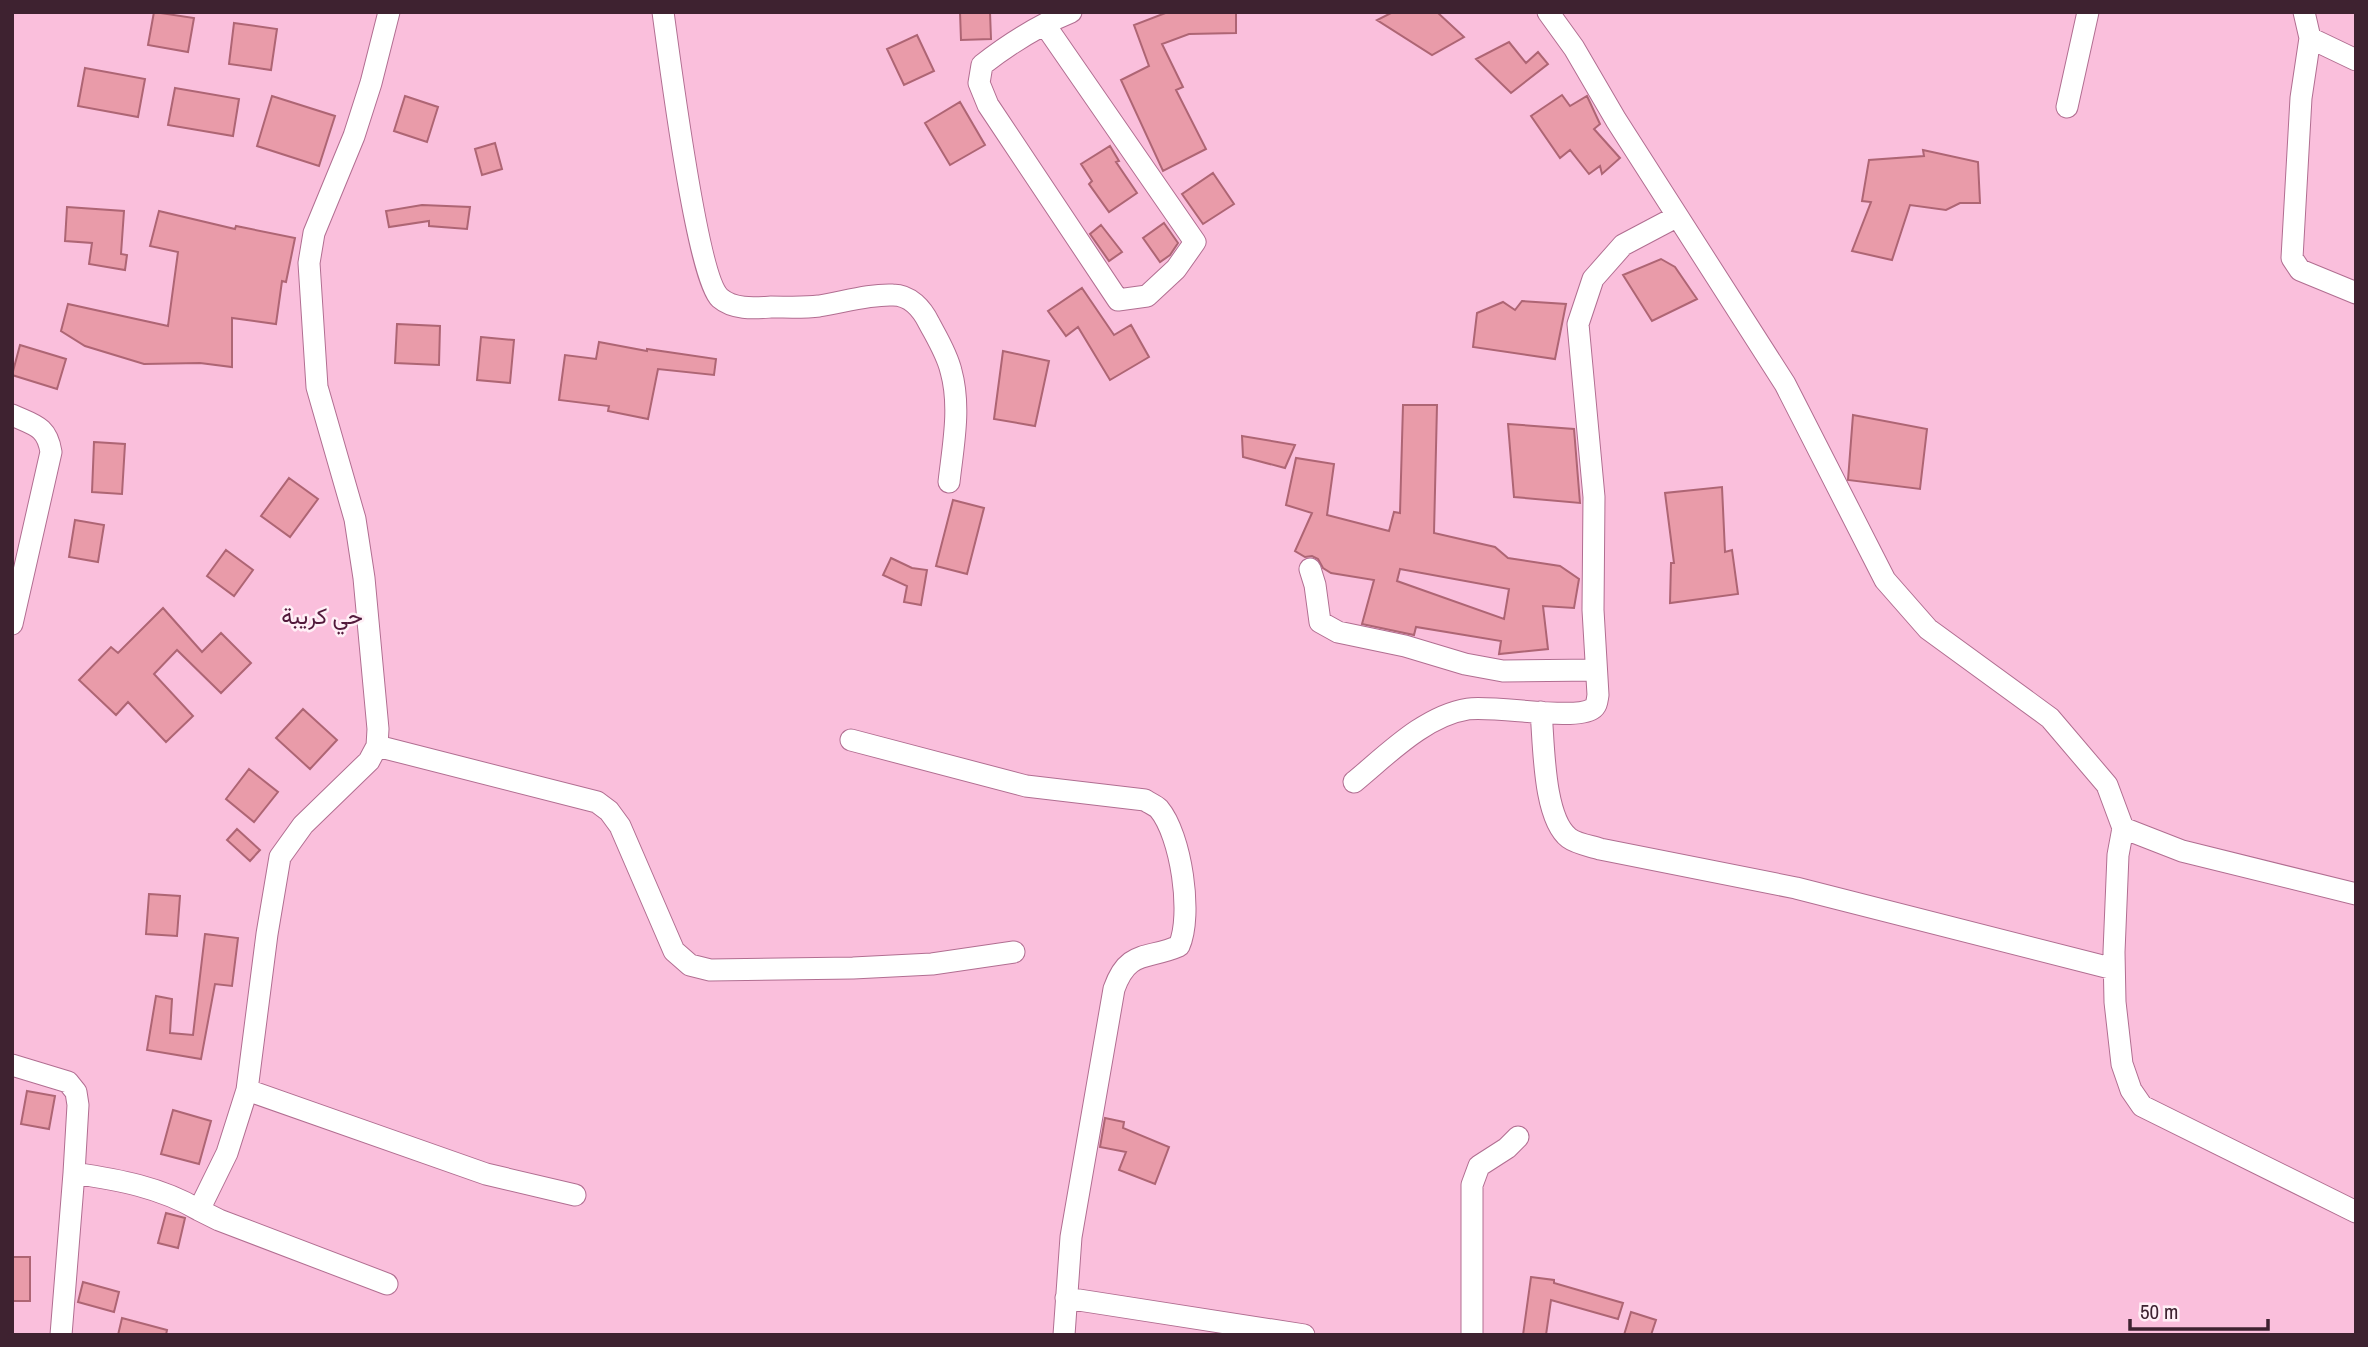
<svg xmlns="http://www.w3.org/2000/svg" width="2368" height="1347" viewBox="0 0 2368 1347" font-family="'Archivo Narrow',Vazirmatn,sans-serif">
	<style>
		.building { fill: #e99ba9; stroke: #ae6574; stroke-width: 2; fill-rule: evenodd }
		.lines { fill: none; stroke-linecap: round; stroke-linejoin: round }
		.minor-casing { stroke: #b16e91; stroke-width: 23 }
		.minor { stroke: #fff; stroke-width: 21 }
		.labels { text-anchor: middle; dominant-baseline: central; stroke-width: 5; stroke-linejoin: round; paint-order: stroke }
		.neighbourhood-label { font-size: 23px; fill: #52193b; stroke: #ffeff6 }
	</style>
	<rect width="100%" height="100%" fill="#fabfdc"/>
	<!-- building -->
	<path class="building" d="M154,12l40,6 -6,34 -40,-7z
		M960,12h30l1,27 -30,1z
		M1168,12h68v21l-47,1 -27,10 21,43 -7,3 30,59 -43,22 -42,-91 28,-14 -15,-41z
		M1393,12h44l27,25 -32,18 -55,-35z
		M234,23l43,6 -6,41 -42,-6z
		M917,35l17,36 -30,14 -17,-36z
		M1509,42l17,21 12,-11 10,12 -37,29 -35,-34z
		M85,68l60,11 -7,38 -60,-11z
		M175,88l64,11 -6,37 -65,-11z
		M1562,95l8,11 17,-10 13,28 -6,5 26,29 -18,16 -2,-8 -11,8 -19,-24 -10,8 -29,-42z
		M272,96l63,20 -16,50 -62,-20z
		M405,96l33,11 -11,35 -33,-11z
		M960,102l25,43 -35,20 -25,-42z
		M495,143l7,26 -20,6 -7,-26z
		M1110,146l9,15 -3,1 21,31 -28,19 -20,-28 3,-3 -11,-17z
		M1923,150l55,12 2,41h-20l-14,7 -36,-5 -18,55 -40,-9 19,-49 -9,-1 7,-41 55,-4z
		M1213,173l21,31 -31,20 -21,-30z
		M422,205l48,2 -3,22 -38,-3v-5l-40,6 -3,-16z
		M67,207l57,4 -3,43 6,1 -2,15 -36,-6 3,-21 -27,-2z
		M159,211l76,18 1,-3 59,12 -9,44 -4,-1 -6,43 -44,-6v49l-32,-4 -56,1 -59,-18 -24,-15 7,-27 100,22 10,-74 -28,-6z
		M1164,223l14,20 -8,12 -10,7 -17,-24z
		M1101,225l21,27 -13,9 -19,-27z
		M1661,259l14,8 22,32 -45,22 -29,-46z
		M1082,288l32,47 17,-10 18,32 -39,23 -32,-53 -12,9 -18,-25z
		M1522,301l44,3 -11,55 -82,-12 4,-34 26,-11 12,8z
		M397,324l43,2 -1,39 -44,-2z
		M481,337l33,3 -4,43 -33,-3z
		M599,342l48,9v-2l69,10 -2,16 -56,-6 -10,50 -40,-8 1,-5 -50,-6 6,-45 31,4z
		M20,345l46,14 -9,30 -45,-14z
		M1003,351l46,10 -14,65 -41,-7z
		M1403,405h34l-3,128 61,14 13,11 52,8 19,13 -5,29 -31,-2 5,43 -49,5 2,-13 -85,-14 -2,8 -52,-11 12,-44 -43,-7 -8,-5 -5,-9 -6,-3 -7,1 -10,-6 17,-38 -26,-8 10,-47 38,6 -7,51 62,16 5,-19 6,1zM1400,569l109,20 -5,30 -107,-38z
		M1853,415l74,14 -7,60 -72,-9z
		M1508,424l66,5 6,74 -66,-6z
		M1242,436l53,9 -10,23 -42,-11z
		M94,442l31,2 -3,50 -30,-2z
		M289,478l29,21 -28,38 -29,-21z
		M1722,487l3,65 7,-2 6,44 -68,9 1,-40h3l-9,-70z
		M953,500l31,8 -17,66 -31,-8z
		M75,520l29,5 -6,37 -29,-5z
		M226,550l27,20 -19,26 -27,-20z
		M891,558l21,10 15,2 -6,35 -17,-3 3,-16 -24,-11z
		M163,608l39,44 19,-19 30,30 -30,30 -44,-43 -23,24 39,42 -27,26 -38,-40 -12,13 -37,-35 32,-33 7,6z
		M303,709l34,31 -27,29 -34,-31z
		M249,769l29,23 -24,30 -28,-23z
		M237,829l23,21 -10,11 -23,-21z
		M149,894l31,2 -3,40 -31,-2z
		M205,934l33,4 -6,48 -17,-2 -14,75 -54,-9 9,-54 16,3 -2,34 23,2z
		M27,1091l28,5 -6,33 -28,-5z
		M173,1110l38,11 -12,43 -38,-10z
		M1105,1118l19,4 -1,6 46,19 -14,37 -36,-14 7,-18 -26,-5z
		M166,1213l19,5 -7,30 -20,-5z
		M12,1257h18v44h-18z
		M1531,1277l23,3v3l69,20 -5,16 -67,-19 -5,35h-23z
		M83,1282l36,10 -5,20 -36,-10z
		M1631,1312l25,8 -5,15h-27z
		M122,1318l45,12 -1,5h-48z"/>
	<g class="lines">
		<!-- minor casing -->
		<g class="minor-casing">
			<path id="minor" d="M663,12c6,43 34,265 57,286 14,12 35,10 51,9 16,0 33,1 48,-1 25,-4 50,-12 74,-11 17,0 29,14 36,28 8,15 18,31 22,48 10,36 2,75 -2,111
				M1548,12l26,36 42,72 169,264 100,196 43,49 122,89 57,67 16,43 -5,27 -4,97 1,50 7,62 9,26 11,16 214,106
				M2304,12l6,26 -9,60 -9,160 8,12 56,23
				M1045,25l150,217 -19,27 -29,27 -29,4 -130,-195 -9,-22 3,-18c27,-21 57,-40 89,-53
				M2310,38l46,22
				M2067,107l21,-95
				M12,415c22,10 35,11 39,37l-39,172
				M1310,569l5,16 5,37 18,10 67,14 60,18 38,7 93,-1
				M1541,712c3,31 2,106 28,126 8,6 22,8 31,11l196,39 318,81
				M851,740l175,46 119,14c4,3 10,5 14,9 22,26 34,106 20,137 -32,14 -51,3 -65,43l-43,248 -7,98
				M377,746l220,56 12,9 11,15 54,125 16,14 20,5 143,-2 79,-4 82,-12
				M1354,782c33,-27 70,-66 114,-73 27,-4 106,12 124,0 5,-3 5,-8 6,-14l-5,-85 1,-113 -16,-173 15,-45 30,-34 53,-28
				M2123,828l59,23 174,43
				M12,1065l56,17 8,10 2,13 -4,68 -13,162
				M247,1090l239,84 89,21
				M74,1173c45,7 86,14 125,37l28,-57 20,-63 20,-156 13,-77 23,-32 66,-64 8,-15 1,-17 -14,-151 -9,-59 -38,-132 -8,-124 5,-30 40,-97 17,-53 18,-71
				M199,1210l20,10 168,64
				M1066,1298l238,37
				M1472,1335v-150l7,-19 28,-18 11,-11"/>
		</g>
		<!-- minor -->
		<use href="#minor" class="minor"/>
	</g>
	<g class="labels">
		<!-- neighbourhood labels -->
		<g class="neighbourhood-label">
			<text x="322" y="615">حي كريبة</text>
		</g>
	</g>
	<!-- border -->
	<rect width="2368" height="1347" fill="none" stroke="#3e2230" stroke-width="28"/>
	<!-- scale -->
	<path d="M2130 1319v10h138v-10" fill="none" stroke="#3e2230" stroke-width="3.5"/>
	<text x="2140" y="1319" font-size="21" fill="#3e2230" stroke="#ffeff6" stroke-width="5" paint-order="stroke">50 m</text>
</svg>
